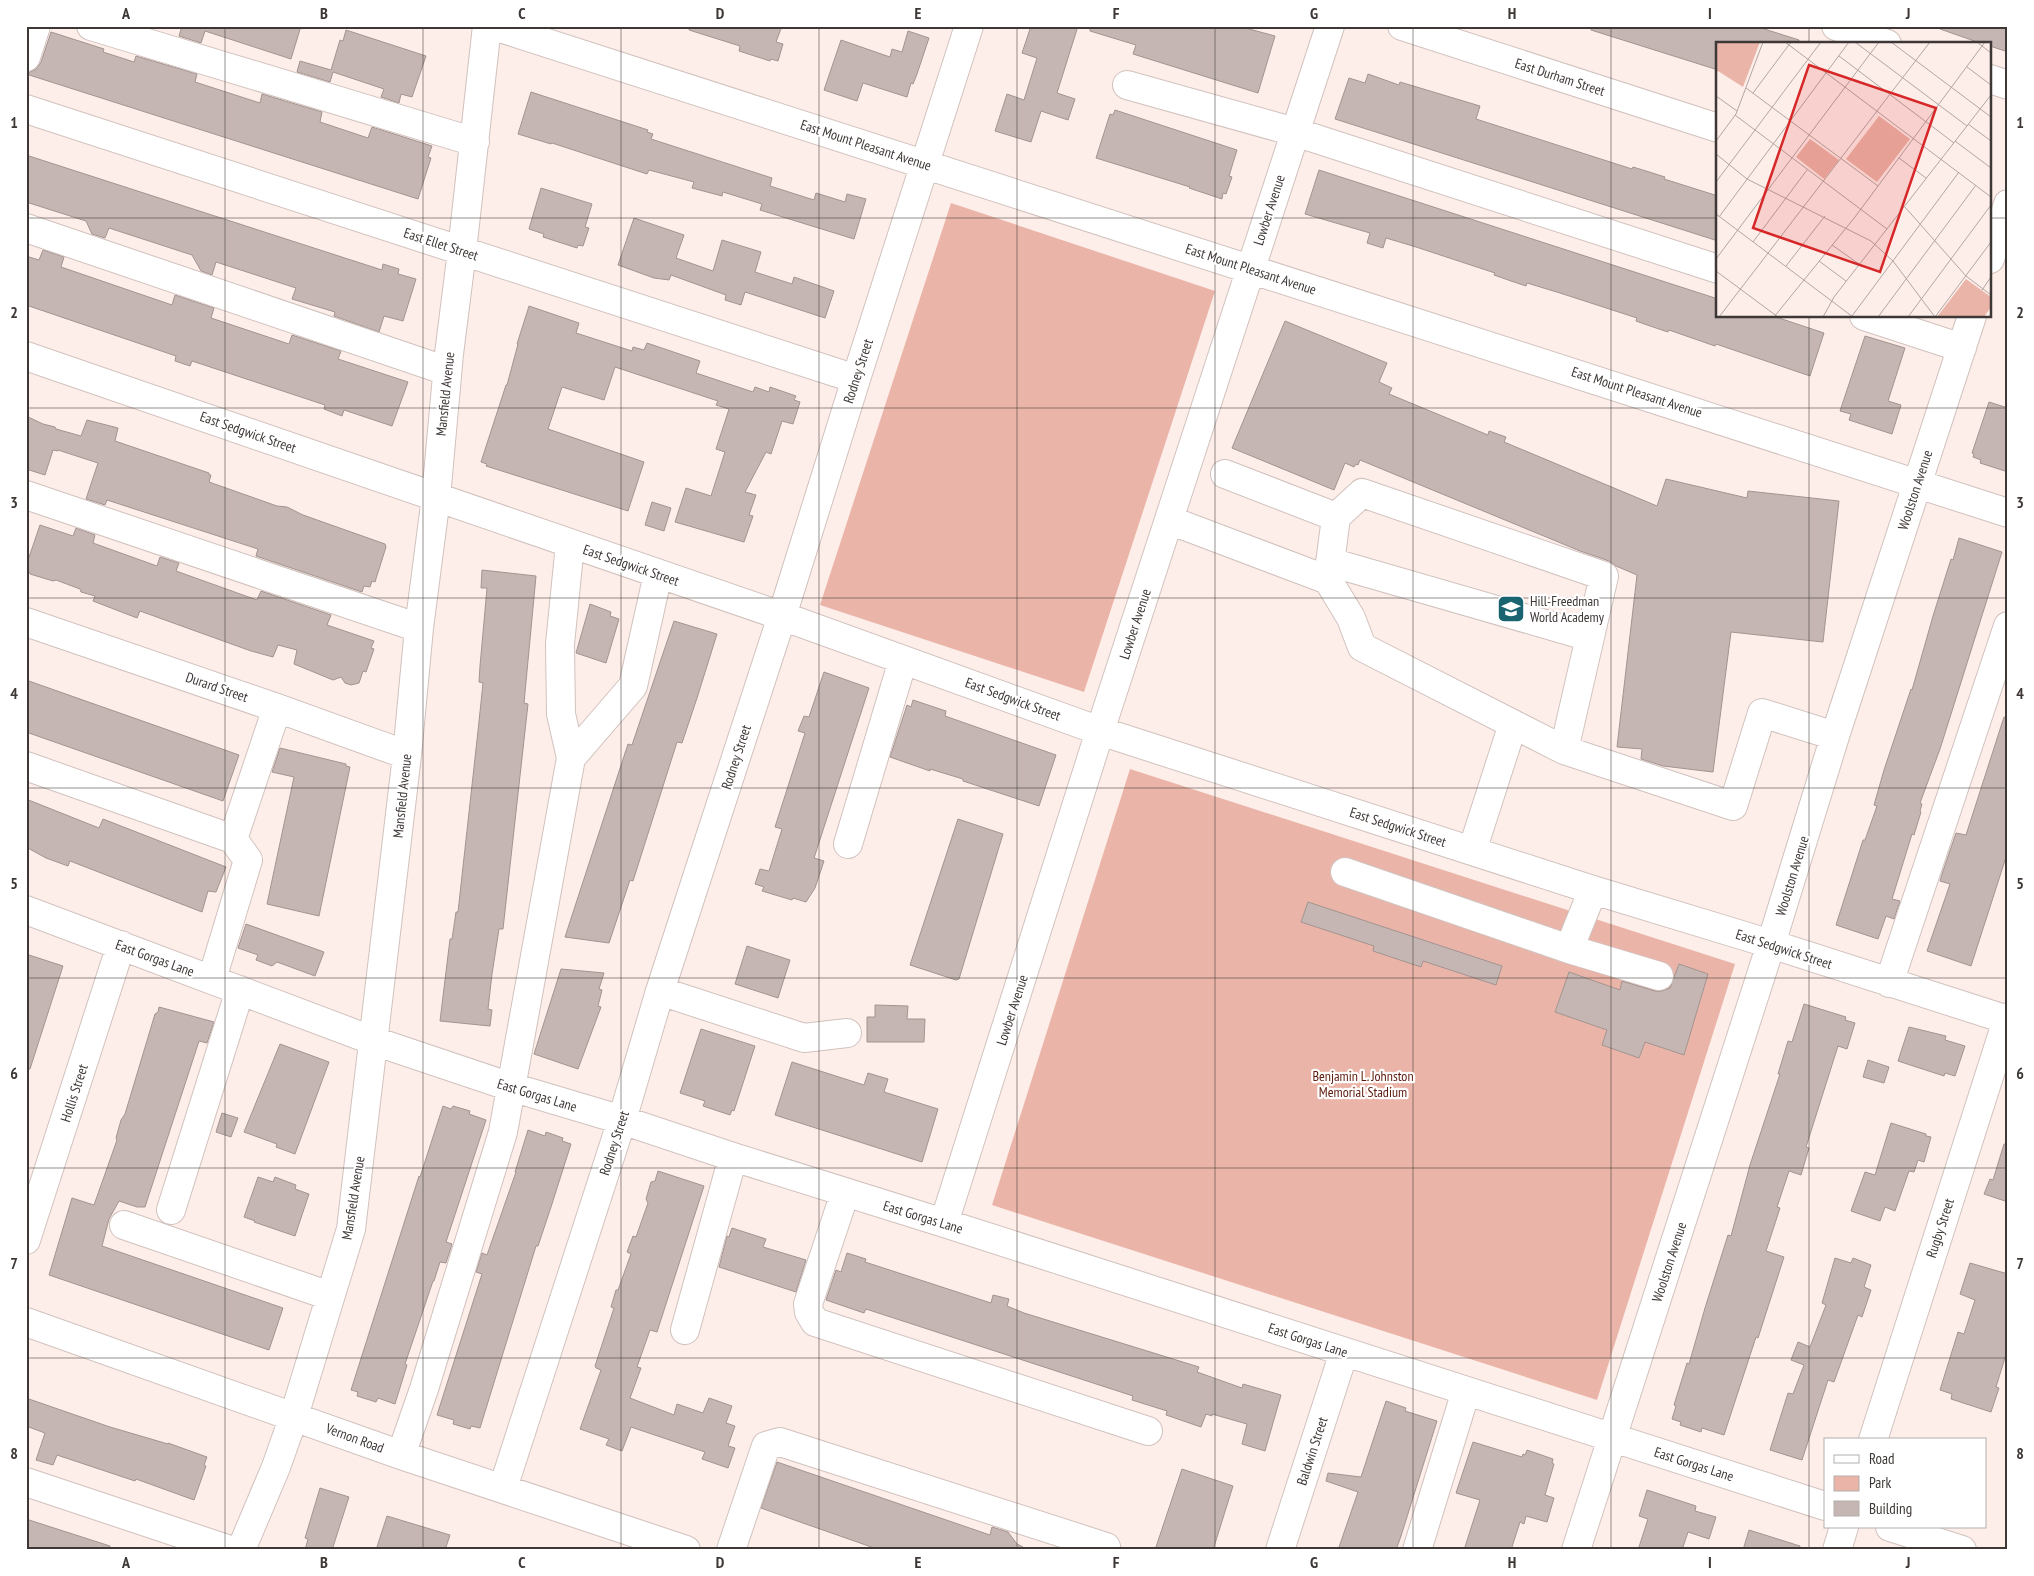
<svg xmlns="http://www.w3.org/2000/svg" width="2034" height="1576" viewBox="0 0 2034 1576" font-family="'PT Sans Narrow',sans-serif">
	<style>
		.green { fill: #eab5a8 }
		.building { fill: #c6b6b3; stroke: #a29490 }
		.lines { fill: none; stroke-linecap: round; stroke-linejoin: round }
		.minor-casing { stroke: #d1c2be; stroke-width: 30 }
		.minor { stroke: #fff; stroke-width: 28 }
		.grid { fill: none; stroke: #3d3735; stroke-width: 1; stroke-opacity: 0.55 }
		.labels { text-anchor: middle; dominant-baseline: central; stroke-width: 4.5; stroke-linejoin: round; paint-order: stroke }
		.street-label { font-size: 14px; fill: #3d3735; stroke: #fff }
		.poi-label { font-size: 14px; fill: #3d3735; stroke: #fff; text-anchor: start }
		.park-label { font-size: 14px; fill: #5c1b0c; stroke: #fff }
		.inset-road { fill: none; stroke: #b1a5a2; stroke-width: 1 }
		.view { fill: #d62828; fill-opacity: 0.15; stroke: #d62828; stroke-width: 2.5 }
		.inset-edge { fill: none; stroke: #3d3735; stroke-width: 2.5 }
		.neatline { fill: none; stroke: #3d3735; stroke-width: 2 }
		.grid-label { font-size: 16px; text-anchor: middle; font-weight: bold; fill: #3d3735 }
	</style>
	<rect width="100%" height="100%" fill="#feeeea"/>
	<!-- green -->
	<path class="green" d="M951,203l264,88 -131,401 -264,-87z
		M1130,769l605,195 -138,436 -605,-195z"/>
	<!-- building -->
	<path class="building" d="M182,26l18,2 1,-2h100l-10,33 -86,-28 -4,12 -22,-7z
		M690,26h92l-6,16 7,2 -5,17 -7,-2 -1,2 -31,-10 1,-5 -51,-16z
		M1031,26h47l-21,67 18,6 -7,21 -27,-9 -10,31 -36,-11 12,-37 17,6 13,-42 -15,-5z
		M1090,26h148l37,10 -17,57 -125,-39 3,-9 -46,-14z
		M1592,26h163l44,14 -1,4h-80v26l-127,-40z
		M1940,26h68v26l-18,-6v-2h-7l-43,-15z
		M346,30l80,26 -14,41 -11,-3 -2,9 -18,-6 3,-8 -51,-17 -3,10 -33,-10 3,-11 31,9 9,-30 3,1z
		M908,31l21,7 -12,36 -4,10 -2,-1 -4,14 -44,-14 -6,18 -33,-11 17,-50 49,17 2,-8 10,3z
		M51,32l53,17 -1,3 31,10 2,-6 61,18 -2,8 65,21 2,-9 60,18 -2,10 48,16 4,-11 60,19 -4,11 3,1 -13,41 -392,-125 10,-5 5,-7z
		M1368,74l31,11 1,-3 80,24 -4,13 156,50 1,-2 13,4 19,6 -1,2 54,17v45l-383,-122 14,-41 16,5z
		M531,92l117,38 -1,2 6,2 -2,5 121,39 -2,8 44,14 2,-7 29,9 2,-8 19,5 -12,40 -94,-29 2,-6 -39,-12 -1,4 -30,-8 2,-6 -45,-12 -2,4 -95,-31 -1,1 -33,-10z
		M1115,110l122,40 -8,26 3,1 -6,17 -3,-1 -1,6 -33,-11 1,-1 -94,-29 14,-44 3,1z
		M26,155l356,115 1,-6 16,5 -1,5 18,5 -13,42 -19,-5 -5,16 -45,-16 1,-4 -43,-13 4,-11 -80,-26 -4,13 -11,-4 -9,-16 -83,-27 -4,10 -13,-4 -6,-13 -60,-19z
		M1319,170l399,129v17h55l51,17 -14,43 -94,-32 -1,2 -46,-16 -1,2 -18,-6 -14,-5 1,-3 -77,-25 -33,-10 -1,3 -15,-5 -17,-6 1,-2 -79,-26 -30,-9 -3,10 -16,-5 3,-10 -65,-19z
		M541,188l51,16 -7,23 4,1 -6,18 -5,-1 -1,3 -34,-11 1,-3 -15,-5z
		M634,218l50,17 -8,23 37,13 9,-31 39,12 -6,20 37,12 2,-7 40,14 -9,27 -80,-26 -4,13 -16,-5 1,-5 -55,-20 -2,5 -15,-2 -36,-13z
		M43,250l21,7 -3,10 111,38 3,-10 39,13 -3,10 78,26 3,-9 49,16 -3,8 70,23 -16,44 -48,-16 -2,6 -18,-7 1,-4 -133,-44 -2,5 -15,-5 1,-5 -150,-51v-49l13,4z
		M529,306l50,17 -3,10 56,18 1,-4 11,3 3,-7 53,18 -4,12 57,19 2,-5 14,5 1,-5 26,9 -2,4 6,2 -7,22 -11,-3 -11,33 -5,-2 -21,40 11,3 -7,20 4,1 -9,26 -69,-20 11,-34 25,8 14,-44 -9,-3 13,-40 -13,-4 2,-4 -103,-34 -11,33 -42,-13 -14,42 96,33 -16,49 -142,-45 1,-2 -6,-2 25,-77h1l11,-41h-1z
		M1285,321l102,42 -8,19 13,6 -3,6 99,41 1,-4 17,6 -2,5 153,64 9,-27 81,19 1,-7 91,10 -16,141 -92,-10 -18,140 -50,-6 -22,-7 1,-10 -25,-2 20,-172 -21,-9 -7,-5 -29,-10 -220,-91 -2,5 -2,-1 -2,3 -9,-4 -11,27 -102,-42z
		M1865,336l40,12 -17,53 13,4 -9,29 -43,-14 2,-6 -11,-3z
		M1989,402l19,6v64l-28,-9 1,-3 -8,-3 1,-3 -2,-1z
		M26,416l17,8 12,3 1,2 25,7 6,-16 31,8 -3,13 94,32v2h2l-2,7 68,24 10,1 16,8 82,29 1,3 -11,35 -3,-1 -2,6 -6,-1 -2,6 -106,-36 2,-7 -151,-49 -2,5 -19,-6 12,-36 -40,-13v1l-5,-1 -8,25 -19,-6z
		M652,502l19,6 -7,23 -19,-6z
		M40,525l33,11 3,-8 19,7 -2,8 64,23 3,-9 19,6 -3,8 81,29 4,-9 70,24 -4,10 47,16 -3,7 3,1 -8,23 -3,-1 -4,12 -8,2 -6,-2 -4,-6 -8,3 -39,-16 3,-14 -19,-5 -5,12 -22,-6 -111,-40 -3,7 -44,-17 2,-5 -14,-4 -1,-3 -24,-9 -3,1 -23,-7 -4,-8z
		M1959,538l43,14 -62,197 -20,54 2,1 -2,7 1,1 -7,23 -2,-1 -20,65 8,2 -6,18 -8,-3 -8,23 -42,-14 27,-85h2l12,-34 -3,-1 10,-35 27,-81 1,1 21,-74 18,-57 2,1z
		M482,570l54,6 -12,127 4,1 -25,225h-4l-7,45 -4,35 4,1 -2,16 -50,-5 10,-82h2l4,-27h2l20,-181 5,-48 -4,-1 1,-16 7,-78h-6z
		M590,604l21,8 -1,4 9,3 -13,44 -30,-10z
		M674,621l43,13 -20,64 -15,45 -5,-1 -44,139 -3,-1 -21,63 -44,-6 63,-193 4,1z
		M824,672l45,16 -55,170 10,3 -9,27 -9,14 -13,-4 -1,2 -30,-9 2,-4 -9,-3 5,-15 9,2 13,-42 -7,-2 30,-94 -7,-2 6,-15 5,1z
		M26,680l213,75 -16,46 -197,-69z
		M913,700l33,11 -1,5 111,39 -17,51 -76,-25v-2l-33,-10v2l-40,-14 17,-52 4,2z
		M2004,717l4,1v133l-37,115 -44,-15 23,-67 -10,-3 3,-10 13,-38 10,2z
		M280,748l66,16v2l4,1 -31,149 -52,-12 27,-127 -22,-5z
		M26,799l73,29 4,-9 123,48 -10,25 -8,-1 -6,21 -132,-51 -2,5 -22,-8 -20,-11z
		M958,819l45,15 -44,145 -3,1 -46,-15z
		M1308,902l194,64 -6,19 -73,-24 -2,6 -48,-16 1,-5 -73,-24z
		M246,924l78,28 -9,24 -38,-14 -5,4 -16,-6 2,-5 -20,-7z
		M747,946l43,14 -12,38 -43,-14z
		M26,954l37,12 -33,103h-4z
		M1679,964l29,10 -24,81 -39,-13 -6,16 -37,-13 5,-15 -52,-18 14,-40 51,18 2,-9 33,10h7l8,-3z
		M561,969l43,4 -5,16 3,1 -4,16 3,1 -23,62 -44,-15z
		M1804,1004l42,13 -1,3 10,3 -8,26 -9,-3 -32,101 3,1 -8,27 -12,-4 -12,36 3,1 -14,43 18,6 -26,81 -2,-1 -32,98 -22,-7 -1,4 -21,-7 1,-3 -9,-3 4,-13 -2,-1 13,-42 2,1 16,-56 23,-73 3,1 19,-71 30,-91h-2l10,-33 4,1z
		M875,1005l33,1 -1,13h18l-1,23h-57v-25h8z
		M159,1007l55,15 -7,21 -8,-2 -54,166h-8l-18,-6 -10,18 -7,27 181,62 -14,42 -220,-75 23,-77 22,7 23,-65 -1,-2 5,-18 4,-6 30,-100 3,-2z
		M1909,1027l37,9 -1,4 20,6 -10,30 -10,-3 -1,3 -46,-15z
		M701,1029l54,17 -21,65 -2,-1 -2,5 -27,-9 2,-5 -25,-8z
		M280,1044l49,18 -34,92 -19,-7 1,-3 -33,-12z
		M1868,1060l21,7 -5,16 -21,-6z
		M792,1062l72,23 4,-12 20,6 -4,13 54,17 -16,53 -147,-47z
		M443,1106l8,3 2,-3 17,5 -1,3 17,6 -40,122 6,2 -6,19 -6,-1 -6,19h-1l-28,83 2,1 -12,39 -17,-6 -2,4 -19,-6 1,-4 -7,-2 68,-214 1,1z
		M222,1113l16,5 -7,19 -15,-5z
		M1891,1123l35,11v2l5,1 -7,25 -6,-2 -4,12 -5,-1 -14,40 -10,-4 -5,14 -29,-10 14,-39 10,3z
		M528,1130l17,6 1,-4 17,6 -1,3 9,3 -20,63 -13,39h-2l-56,182 -9,-2 -1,3 -17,-5 1,-4 -17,-5 45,-141 -6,-2 6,-19 5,2 29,-83h-1z
		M2004,1144h4v58l-24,-8 6,-15 3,1z
		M658,1171l46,15 -47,146 -7,-2 -13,37 4,1 -11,30 44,17 3,-11 26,9 6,-15 23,8 -6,17 9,3 -7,20 7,2 -7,20 -26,-9 3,-7 -74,-25 -9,24 -16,-6 3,-6 -29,-10 21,-59 -5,-2 -1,-2 19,-58 -3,-1 5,-17h2l13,-36 -4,-2 6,-16 3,1 12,-34 -2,-4 5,-17 4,-1z
		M258,1177l15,5 2,-5 21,8 -1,4 14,5 -14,42 -41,-14 1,-1 -11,-4z
		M732,1228l34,11 -3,8 43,13 -10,32 -77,-25 8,-31 2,1z
		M847,1253l19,6 -1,3 126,41 2,-8 16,4 -2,7 17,7 175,54 -2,5 45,16 1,-4 38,11 -16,56 -23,-7 5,-20 -35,-10v2l-6,-2 -5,13 -35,-12 1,-4 -35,-11 1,-4 -267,-87 -2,4 -38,-13 10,-30 5,2z
		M1835,1258l16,5 2,-5 18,7 -7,22 7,3 -9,27 -4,-2 -24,67 -6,-2 -26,80 -32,-10 18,-57 5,1 11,-29 -13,-5 7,-18 12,5 16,-42 -4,-2z
		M1970,1263l38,11v74l-12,39 3,1 -8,24 -40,-13 1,-5 -12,-4 18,-58 6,2 11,-34 -15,-6z
		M26,1398l84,29 58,17v-1l39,14 -3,8 2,1 -12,34 -58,-21 -1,2 -78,-26 -4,10 -17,-5 9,-27 -19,-7z
		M1386,1401l20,7 -1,3 32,10 -36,115 -5,14h-58l20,-58 -32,-11 2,-8 33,4z
		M1473,1442l49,15 1,-3 2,1 2,-5 26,9 -1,4 2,1 -9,31 9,3 -7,24 -21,-6 -2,8 -4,-2 -9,28h-47l16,-50 -24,-7z
		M777,1462l213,73 2,-8 16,5 9,12 6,3v3h-143l-80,-28 -39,-14z
		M1182,1469l51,17 -20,64h-58z
		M320,1488l29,9 -17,53h-27l3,-11 -3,-1z
		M1647,1490l49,16 -1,5 21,6 -7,22 -21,-7 -6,18h-44l10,-31 -9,-3z
		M387,1516l63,19 -5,15h-69z
		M26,1519l84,27 -1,4h-83z
		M1749,1530l51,16 -1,4h-56z"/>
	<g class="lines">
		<!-- minor casing -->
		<g class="minor-casing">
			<path id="minor" d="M91,26l384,116
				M494,26l1514,487
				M1402,26l316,102
				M1836,26l51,18
				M26,57l10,-31
				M1990,79l18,6
				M1127,85l168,47 423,137
				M26,109l830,270
				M26,228l421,143
				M1990,259l18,-55
				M1864,316l98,32
				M26,356l756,260 318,115 493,159 178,54 237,76
				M1225,474l111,43 -8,62
				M26,495l393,133
				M1336,517l26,-24 242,83 -40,174
				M1169,520l159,60 23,38 11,29 202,103 169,56 29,-93 73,23
				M570,544l-10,100 1,70 10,44
				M1330,562l260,75
				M26,622l251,86 130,47
				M26,766l207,73 44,-131
				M848,844l55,-184
				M1472,851l41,-127
				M1345,872l224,77 24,-59
				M26,910l348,131 137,46 111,33 111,37 211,66 881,283
				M1569,949l90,27
				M212,979l36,-119 -15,-21
				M1889,983l119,-357
				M660,991l144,47 43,-5
				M845,1193l-37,111 1,8 6,10 333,109
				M171,1210l69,-220
				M944,1223l156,-492 230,-705
				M124,1225l206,71
				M26,1240l95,-295
				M26,1322l375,133 285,95
				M685,1330l48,-173
				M1873,1440l135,-423
				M401,1455l23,-66 79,-257 68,-374 62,-72 25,-112
				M26,1482l204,68
				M503,1488l119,-368 38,-129 122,-375 74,-237 113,-353
				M1890,1527l72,23
				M241,1550l35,-83 18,-51 57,-187 56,-474 12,-127 17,-131 13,-143 13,-103 25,-225
				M731,1550l35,-104 14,-4 326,105
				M1280,1550l64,-198
				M1417,1550l49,-159
				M1576,1550l195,-606 64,-208 137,-420
				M1837,1550l7,-23"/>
		</g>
		<!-- minor -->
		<use href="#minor" class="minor"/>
	</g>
	<!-- grid -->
	<path class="grid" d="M225,26v1524M423,26v1524M621,26v1524M819,26v1524M1017,26v1524M1215,26v1524M1413,26v1524M1611,26v1524M1809,26v18M26,218h1692M1990,218h18M1809,316v1234M26,408h1982M26,598h1982M26,788h1982M26,978h1982M26,1168h1982M26,1358h1982"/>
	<!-- icons -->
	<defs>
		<g id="school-square" transform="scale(1.4375)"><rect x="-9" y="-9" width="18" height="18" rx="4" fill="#1a6371" stroke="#fff"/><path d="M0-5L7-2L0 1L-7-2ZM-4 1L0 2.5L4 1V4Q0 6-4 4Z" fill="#fff"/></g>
	</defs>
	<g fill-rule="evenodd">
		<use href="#school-square" x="1511" y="609"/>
	</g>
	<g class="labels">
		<!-- street labels -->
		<g class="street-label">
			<text transform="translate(1560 77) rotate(18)">East Durham Street</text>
			<text transform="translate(866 145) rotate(18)">East Mount Pleasant Avenue</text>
			<text transform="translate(1269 210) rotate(-72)">Lowber Avenue</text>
			<text transform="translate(441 244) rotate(18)">East Ellet Street</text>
			<text transform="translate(1251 269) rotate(18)">East Mount Pleasant Avenue</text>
			<text transform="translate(858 371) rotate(-72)">Rodney Street</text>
			<text transform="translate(1637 392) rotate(18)">East Mount Pleasant Avenue</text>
			<text transform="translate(445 394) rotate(-84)">Mansfield Avenue</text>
			<text transform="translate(248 432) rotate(19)">East Sedgwick Street</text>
			<text transform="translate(1915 490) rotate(-72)">Woolston Avenue</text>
			<text transform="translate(631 565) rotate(19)">East Sedgwick Street</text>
			<text transform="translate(1135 624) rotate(-72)">Lowber Avenue</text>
			<text transform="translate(217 687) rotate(19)">Durard Street</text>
			<text transform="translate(1013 699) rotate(20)">East Sedgwick Street</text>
			<text transform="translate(736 757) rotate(-72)">Rodney Street</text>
			<text transform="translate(402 796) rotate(-84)">Mansfield Avenue</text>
			<text transform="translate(1398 827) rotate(18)">East Sedgwick Street</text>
			<text transform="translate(1792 876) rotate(-73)">Woolston Avenue</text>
			<text transform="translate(1784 949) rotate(18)">East Sedgwick Street</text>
			<text transform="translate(155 958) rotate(20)">East Gorgas Lane</text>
			<text transform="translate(1012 1010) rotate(-72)">Lowber Avenue</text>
			<text transform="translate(74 1093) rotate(-72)">Hollis Street</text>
			<text transform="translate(537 1095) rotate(17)">East Gorgas Lane</text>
			<text transform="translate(614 1143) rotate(-72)">Rodney Street</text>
			<text transform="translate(353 1198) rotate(-81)">Mansfield Avenue</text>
			<text transform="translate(923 1217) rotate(17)">East Gorgas Lane</text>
			<text transform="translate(1940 1228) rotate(-72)">Rugby Street</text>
			<text transform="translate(1669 1262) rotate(-72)">Woolston Avenue</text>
			<text transform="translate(1308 1340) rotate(18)">East Gorgas Lane</text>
			<text transform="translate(355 1438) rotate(20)">Vernon Road</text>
			<text transform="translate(1312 1451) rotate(-72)">Baldwin Street</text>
			<text transform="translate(1694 1464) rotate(18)">East Gorgas Lane</text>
		</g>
		<!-- poi labels -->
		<g class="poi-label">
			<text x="1530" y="601">Hill-Freedman<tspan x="1530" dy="16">World Academy</tspan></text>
		</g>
		<!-- park labels -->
		<g class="park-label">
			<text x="1363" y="1076">Benjamin L. Johnston<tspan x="1363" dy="16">Memorial Stadium</tspan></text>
		</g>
	</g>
	<!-- overview -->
	<g transform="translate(1716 42)">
		<rect width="275" height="275" fill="#feeeea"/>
		<path d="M0,0h44l-17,45 -25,-16 -2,2zM163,74l31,23 -33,43 -31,-23zM94,97l29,21 -15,19 -28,-22zM250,237l25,18v10l-7,10h-47z" fill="#eab5a8"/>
		<path class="inset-road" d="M69,0l206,155M139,0l112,84M175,0l100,75M261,0l14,11M123,14l115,87M251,25l24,18M30,46l132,98M37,51l38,-51M0,54l21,15M19,73l152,114M252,82l23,17M0,99l20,-27 27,-72M239,99l36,27M0,112l31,25 124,62 22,20 42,56M183,116l27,20M0,140l105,-140M188,164l62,70 25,19M0,172l137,103M3,175l130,-175M37,200l54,-72M116,203l27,19M0,217l163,-217M103,219l27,20M70,224l39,-50M0,229l62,46M266,248l9,-13M136,274l107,-144M3,275l211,-275M58,275l81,-100 130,-175M107,275l11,-20 157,-202M162,275l98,-132M192,275l83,-112M219,275l56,-75"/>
		<path class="view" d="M93,23l127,43 -56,164 -127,-44z"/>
		<rect width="275" height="275" class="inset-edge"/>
	</g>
	<!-- border -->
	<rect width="2034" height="1576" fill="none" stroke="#ffffff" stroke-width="55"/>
	<!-- legend -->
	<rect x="1824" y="1438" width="162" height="90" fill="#ffffff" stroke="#b1afae"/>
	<rect x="1834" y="1455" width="25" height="8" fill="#ffffff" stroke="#b1afae"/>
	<text x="1869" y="1464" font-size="15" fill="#3d3735">Road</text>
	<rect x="1834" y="1476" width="25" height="15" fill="#eab5a8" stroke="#b1afae"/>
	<text x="1869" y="1488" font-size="15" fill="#3d3735">Park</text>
	<rect x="1834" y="1501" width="25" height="15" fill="#c6b6b3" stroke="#b1afae"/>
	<text x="1869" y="1514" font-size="15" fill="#3d3735">Building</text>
	<rect x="28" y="28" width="1978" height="1520" class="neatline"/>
	<g class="grid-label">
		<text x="126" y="19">A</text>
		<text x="324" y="19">B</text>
		<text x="522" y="19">C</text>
		<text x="720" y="19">D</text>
		<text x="918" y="19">E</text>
		<text x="1116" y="19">F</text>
		<text x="1314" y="19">G</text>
		<text x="1512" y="19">H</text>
		<text x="1710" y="19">I</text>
		<text x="1908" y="19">J</text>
		<text x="14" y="128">1</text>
		<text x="2020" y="128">1</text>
		<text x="14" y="318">2</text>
		<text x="2020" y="318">2</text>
		<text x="14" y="508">3</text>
		<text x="2020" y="508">3</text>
		<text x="14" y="699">4</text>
		<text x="2020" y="699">4</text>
		<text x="14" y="889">5</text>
		<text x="2020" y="889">5</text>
		<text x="14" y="1079">6</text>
		<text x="2020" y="1079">6</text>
		<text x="14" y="1269">7</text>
		<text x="2020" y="1269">7</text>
		<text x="14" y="1459">8</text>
		<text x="2020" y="1459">8</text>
		<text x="126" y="1568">A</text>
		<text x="324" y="1568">B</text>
		<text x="522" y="1568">C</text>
		<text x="720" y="1568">D</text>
		<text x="918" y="1568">E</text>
		<text x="1116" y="1568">F</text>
		<text x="1314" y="1568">G</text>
		<text x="1512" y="1568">H</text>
		<text x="1710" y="1568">I</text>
		<text x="1908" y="1568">J</text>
	</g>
</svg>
